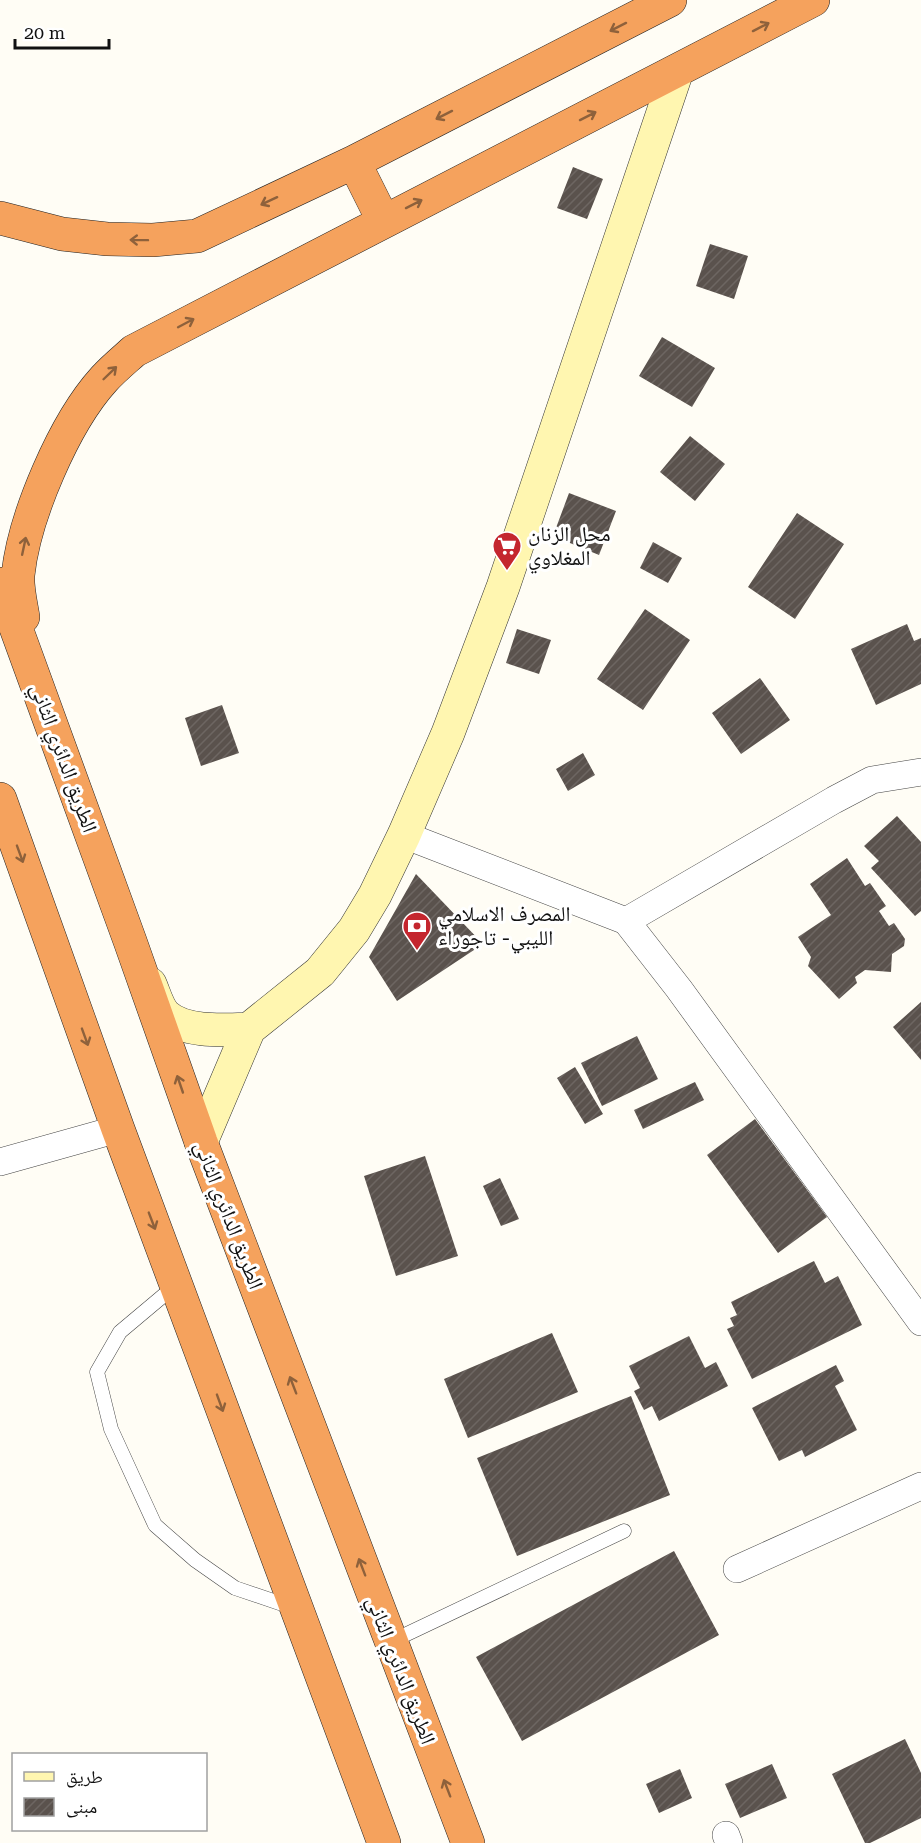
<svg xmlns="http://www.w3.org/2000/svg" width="921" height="1843" viewBox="0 0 921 1843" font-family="'Roboto Serif','Noto Naskh Arabic',serif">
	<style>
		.building { fill: url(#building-hatch) }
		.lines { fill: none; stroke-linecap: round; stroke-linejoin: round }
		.lane-casing { stroke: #444; stroke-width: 15 }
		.street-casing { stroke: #444; stroke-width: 28 }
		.secondary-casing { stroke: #333; stroke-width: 34 }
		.highway-casing { stroke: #222; stroke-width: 34 }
		.lane { stroke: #fff; stroke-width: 14 }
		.street { stroke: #fff; stroke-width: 27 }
		.secondary { stroke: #fff6b0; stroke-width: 33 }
		.highway { stroke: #f5a25d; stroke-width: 33 }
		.oneway { stroke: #8e613b }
		.labels { text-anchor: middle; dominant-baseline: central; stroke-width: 6; stroke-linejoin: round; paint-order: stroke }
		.poi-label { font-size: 21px; fill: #111; stroke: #fff; text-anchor: start }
		.street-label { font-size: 21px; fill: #111; stroke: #fff }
	</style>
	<defs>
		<pattern id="building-hatch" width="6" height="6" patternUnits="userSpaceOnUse" patternTransform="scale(1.5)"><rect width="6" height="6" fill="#5a524d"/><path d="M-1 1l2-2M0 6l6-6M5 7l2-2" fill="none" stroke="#6d6662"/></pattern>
	</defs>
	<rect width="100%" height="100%" fill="#fffdf5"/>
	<!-- building -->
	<path class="building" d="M573,167l30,12 -16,40 -30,-11z
		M710,244l38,12 -14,43 -38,-13z
		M662,337l53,31 -23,39 -53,-31z
		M690,436l35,28 -30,37 -35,-29z
		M569,493l47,18 -17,44 -46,-19z
		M797,513l47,31 -49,75 -47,-32z
		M653,542l29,16 -14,25 -28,-15z
		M645,609l45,31 -47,70 -46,-31z
		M907,624l7,17 7,-3v46l-45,21 -25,-56z
		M517,629l34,11 -12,34 -33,-11z
		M760,678l30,42 -49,34 -29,-41z
		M222,705l17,48 -38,13 -16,-48z
		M583,753l12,22 -27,16 -12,-22z
		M897,816l24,26v69l-6,5 -44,-48 8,-7 -15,-15z
		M847,858l18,28 5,-3 16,23 -7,5 10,15 5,-3 11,16 -1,7 -12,8 -1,18 -26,-2 -10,7 2,6 -18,16 -31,-33 3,-9 -13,-20 33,-22 -21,-31z
		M416,874l67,70 -86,57 -28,-44z
		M921,1002v58l-28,-33z
		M637,1036l21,43 -56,27 -21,-43z
		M575,1067l28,47 -18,10 -28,-46z
		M695,1082l9,18 -61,29 -9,-19z
		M755,1119l72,98 -49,36 -71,-98z
		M425,1156l33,100 -62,20 -32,-100z
		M500,1178l19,41 -18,7 -18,-40z
		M814,1261l11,22 13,-7 24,49 -110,54 -25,-50 7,-3 -4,-8 7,-3 -6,-13z
		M552,1333l26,59 -110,46 -24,-59z
		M689,1336l16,32 11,-6 12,24 -69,35 -7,-15 -8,4 -10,-19 6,-3 -11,-22z
		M836,1365l8,16 -9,5 22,44 -52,27 -3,-7 -23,11 -27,-53z
		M631,1396l39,99 -153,61 -40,-98z
		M674,1551l45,84 -197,106 -46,-84z
		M905,1739l16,34v45l-51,25h-5l-33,-69z
		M772,1764l15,34 -47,20 -15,-34z
		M680,1769l12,29 -33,15 -13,-29z"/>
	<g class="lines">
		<!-- lane casing -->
		<g class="lane-casing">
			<path id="lane" d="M176,1285l-56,47 -23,40 14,57 44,96 40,35 40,28 59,20
				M390,1642l234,-111"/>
		</g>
		<!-- street casing -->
		<g class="street-casing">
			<path id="street" d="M404,835l222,86 53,68 242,333
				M626,921l208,-121 38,-20 49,-8
				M0,1162l118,-33
				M737,1569l184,-83
				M726,1835l3,8"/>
		</g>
		<!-- secondary casing -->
		<g class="secondary-casing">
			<path id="secondary" d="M150,984c4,9 8,24 15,31 19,18 59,15 84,14
				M201,1142l48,-113 71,-57 34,-42 21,-35 29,-60 44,-102 55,-146 174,-516"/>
		</g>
		<!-- highway casing -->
		<g class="highway-casing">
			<path id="highway" d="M354,162l29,58
				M0,218l62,16 45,5 46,1 44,-4 157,-74 316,-162
				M0,584l130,357 71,201 267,701
				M23,617c-2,-13 -6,-29 -5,-42 6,-58 46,-152 86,-196 9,-10 20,-19 30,-28l679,-351
				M0,799l118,330 266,714"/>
		</g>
		<!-- lane -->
		<use href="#lane" class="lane"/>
		<!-- street -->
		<use href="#street" class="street"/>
		<!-- secondary -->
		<use href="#secondary" class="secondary"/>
		<!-- highway -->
		<use href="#highway" class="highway"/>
	</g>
	<!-- one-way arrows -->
	<defs><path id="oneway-shaft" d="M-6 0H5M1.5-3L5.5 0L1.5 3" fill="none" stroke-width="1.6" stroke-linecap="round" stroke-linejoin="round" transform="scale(1.5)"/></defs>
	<g class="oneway">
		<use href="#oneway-shaft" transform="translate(618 27) rotate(153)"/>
		<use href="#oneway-shaft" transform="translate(761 27) rotate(-27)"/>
		<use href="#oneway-shaft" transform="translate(444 115) rotate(153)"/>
		<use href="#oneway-shaft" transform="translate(588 116) rotate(-27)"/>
		<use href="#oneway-shaft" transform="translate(269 201) rotate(155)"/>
		<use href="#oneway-shaft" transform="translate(414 204) rotate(-27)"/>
		<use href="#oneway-shaft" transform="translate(139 240) rotate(-179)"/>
		<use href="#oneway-shaft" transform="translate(186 323) rotate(-28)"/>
		<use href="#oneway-shaft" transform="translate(110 373) rotate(-44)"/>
		<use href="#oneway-shaft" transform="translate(24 546) rotate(-78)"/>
		<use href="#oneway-shaft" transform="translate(20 854) rotate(70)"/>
		<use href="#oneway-shaft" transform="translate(85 1037) rotate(70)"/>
		<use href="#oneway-shaft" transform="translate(180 1084) rotate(-109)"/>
		<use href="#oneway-shaft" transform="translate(152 1221) rotate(69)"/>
		<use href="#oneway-shaft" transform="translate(293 1385) rotate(-111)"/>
		<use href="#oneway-shaft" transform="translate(220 1403) rotate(70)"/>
		<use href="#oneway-shaft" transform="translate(362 1567) rotate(-111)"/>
		<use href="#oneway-shaft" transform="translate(447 1788) rotate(-111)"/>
	</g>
	<!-- icons -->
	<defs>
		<g id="supermarket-pin" transform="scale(1.5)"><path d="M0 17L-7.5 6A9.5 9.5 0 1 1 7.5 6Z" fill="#c4262e" stroke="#fff"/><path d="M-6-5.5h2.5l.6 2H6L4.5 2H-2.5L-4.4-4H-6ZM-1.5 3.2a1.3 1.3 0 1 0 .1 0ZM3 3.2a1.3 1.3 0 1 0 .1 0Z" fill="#fff"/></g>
		<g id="bank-pin" transform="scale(1.5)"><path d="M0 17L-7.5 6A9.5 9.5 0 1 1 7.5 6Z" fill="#c4262e" stroke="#fff"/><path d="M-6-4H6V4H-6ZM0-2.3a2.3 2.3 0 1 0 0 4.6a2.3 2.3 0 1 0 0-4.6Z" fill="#fff"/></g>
	</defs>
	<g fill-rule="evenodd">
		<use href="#supermarket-pin" x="507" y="546"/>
		<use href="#bank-pin" x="417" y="926"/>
	</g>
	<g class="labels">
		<!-- poi labels -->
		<g class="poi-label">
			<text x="528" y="534">محل الزنان<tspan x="528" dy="24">المغلاوي</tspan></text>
			<text x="438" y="914">المصرف الاسلامي<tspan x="438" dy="24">الليبي- تاجوراء</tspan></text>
		</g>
		<!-- street labels -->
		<g class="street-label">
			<text transform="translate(64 758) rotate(70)">الطريق الدائري الثاني</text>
			<text transform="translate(229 1215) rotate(69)">الطريق الدائري الثاني</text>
			<text transform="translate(401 1670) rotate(69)">الطريق الدائري الثاني</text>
		</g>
	</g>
	<!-- legend -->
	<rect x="12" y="1753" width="195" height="78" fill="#ffffff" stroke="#a0a0a0" stroke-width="1.5"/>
	<rect x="24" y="1772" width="30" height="9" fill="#fff6b0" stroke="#a0a0a0" stroke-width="1.5"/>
	<text x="66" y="1783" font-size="18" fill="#111111">طريق</text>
	<rect x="24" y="1798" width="30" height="18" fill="url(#building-hatch)" stroke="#a0a0a0" stroke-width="1.5"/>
	<text x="66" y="1813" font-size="18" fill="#111111">مبنى</text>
	<!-- scale -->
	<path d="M15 39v9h94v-9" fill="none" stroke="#111111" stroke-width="3"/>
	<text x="24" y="39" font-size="18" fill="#111111" stroke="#ffffff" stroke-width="4.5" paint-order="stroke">20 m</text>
</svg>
